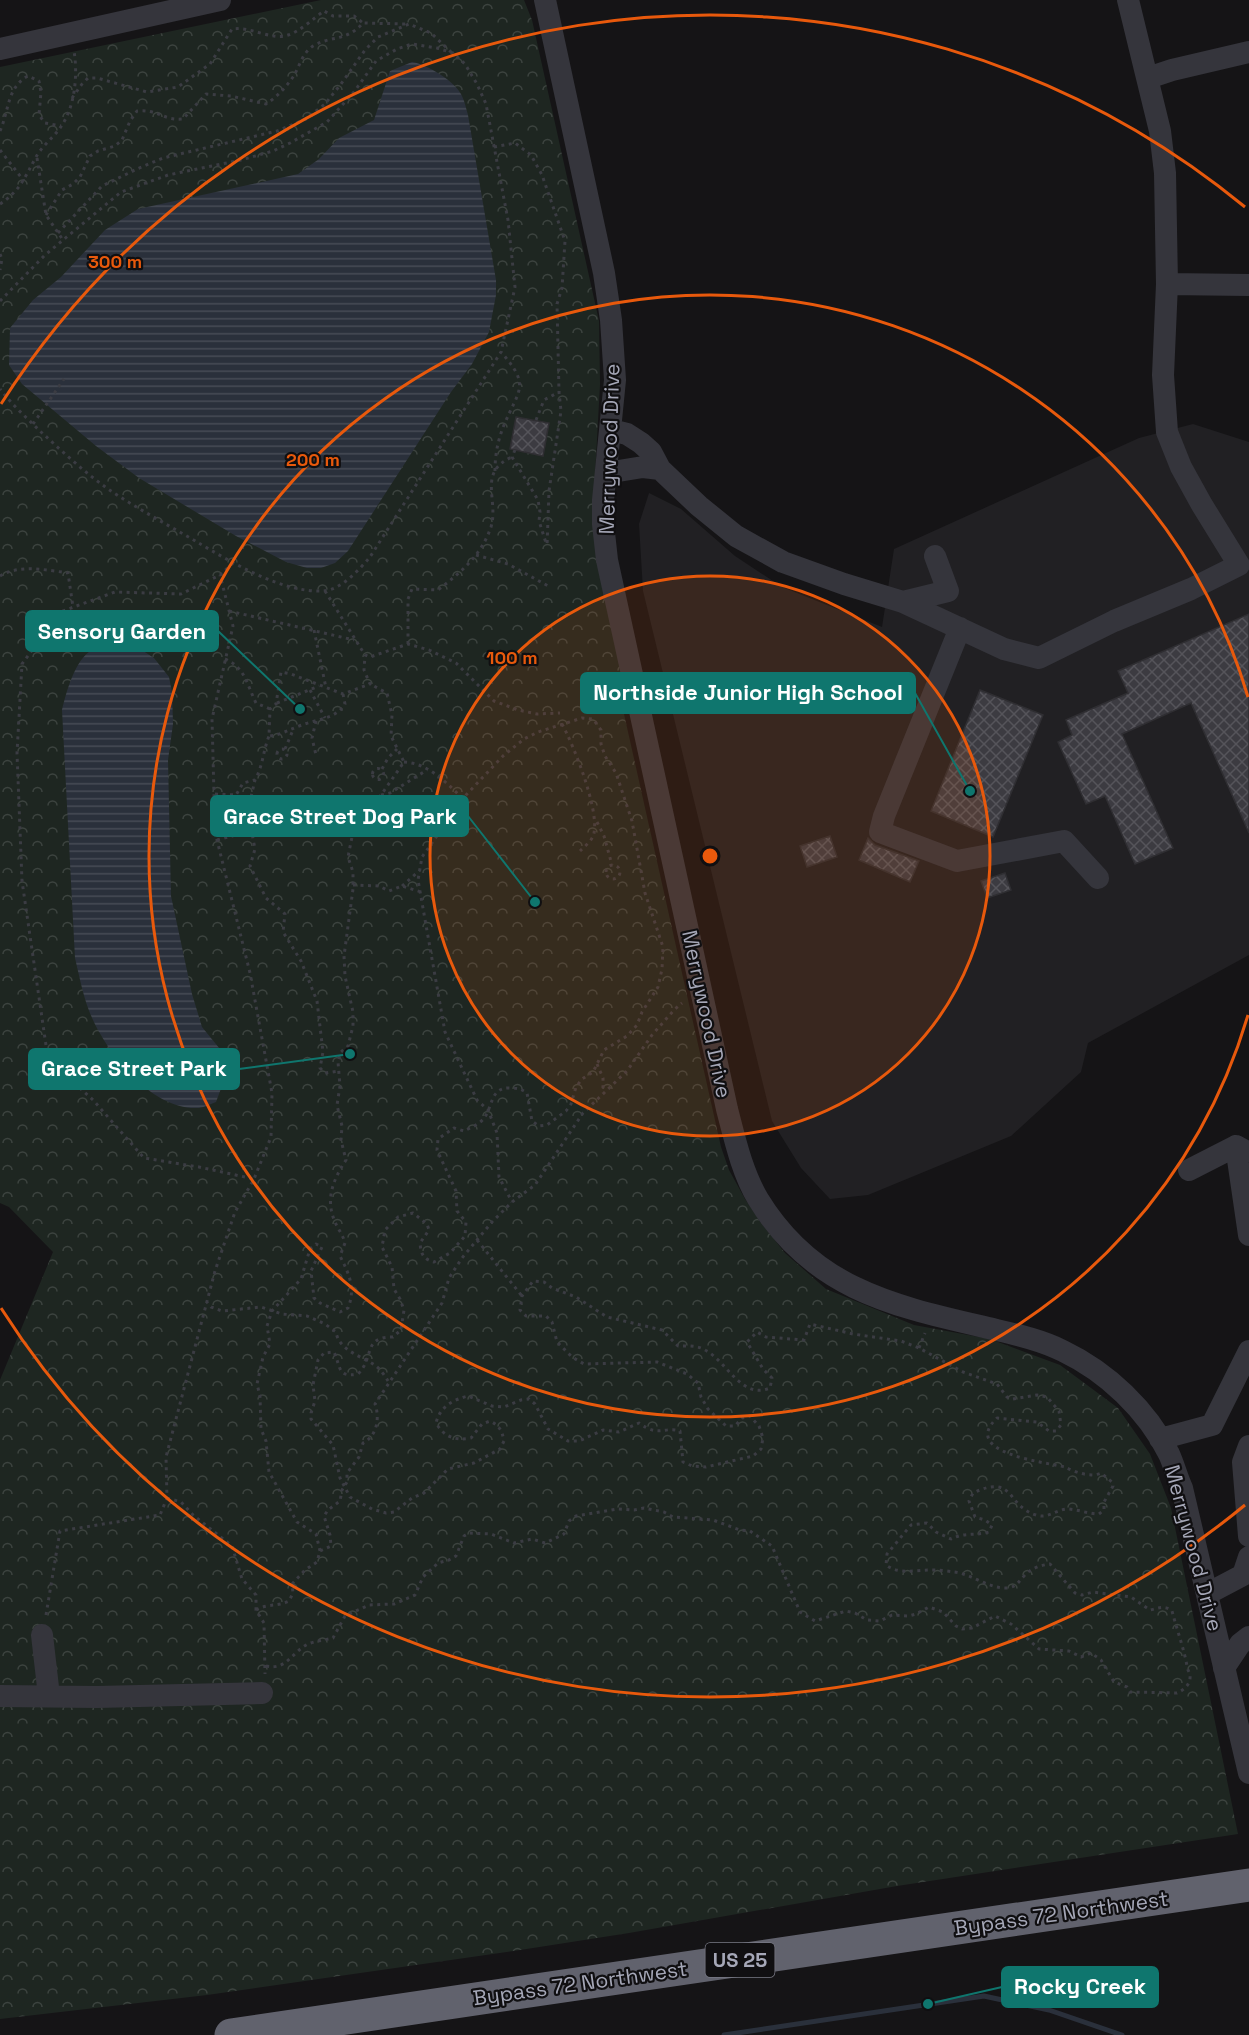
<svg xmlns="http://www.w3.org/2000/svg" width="1249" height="2035" viewBox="0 0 1249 2035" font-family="'Space Grotesk',sans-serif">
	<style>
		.built { fill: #212023 }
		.forest { fill: url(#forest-crowns) }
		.water { fill: url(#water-rules) }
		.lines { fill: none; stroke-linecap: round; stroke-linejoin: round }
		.stream { stroke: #2a303b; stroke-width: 5 }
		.building { fill: url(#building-cross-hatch); stroke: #2f2e32; stroke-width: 1.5 }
		.path { stroke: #3b3c43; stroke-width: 3; stroke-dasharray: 3 4.5; stroke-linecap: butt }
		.minor { stroke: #35353c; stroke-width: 22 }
		.highway { stroke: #61626d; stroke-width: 33 }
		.ring { fill: none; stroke: #e8590c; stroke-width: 3 }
		.labels { text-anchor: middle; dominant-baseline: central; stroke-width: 4.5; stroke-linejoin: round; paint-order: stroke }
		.shield { fill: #100f11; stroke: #787985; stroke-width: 1.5 }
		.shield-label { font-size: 20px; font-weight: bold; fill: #a5a7b7 }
		.street-label { font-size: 21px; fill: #a5a7b7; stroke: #100f11 }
		.centre { fill: #e8590c; stroke: #100f11; stroke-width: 3 }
		.ring-label { font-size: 18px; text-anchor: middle; font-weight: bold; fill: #e8590c; stroke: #100f11; stroke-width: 4.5; stroke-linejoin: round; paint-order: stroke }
		.leader { fill: none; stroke: #0f766e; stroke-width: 2 }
		.callout-dot { fill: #0f766e; stroke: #100f11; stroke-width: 2 }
		.callout { fill: #0f766e; stroke: #0f766e; stroke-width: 2 }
		.callout-label { font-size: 22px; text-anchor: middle; font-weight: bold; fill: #fff }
	</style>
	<defs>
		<pattern id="forest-crowns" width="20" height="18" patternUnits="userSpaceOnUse" patternTransform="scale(1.5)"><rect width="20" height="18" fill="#1e2621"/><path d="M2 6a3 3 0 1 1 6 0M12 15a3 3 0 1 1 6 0" fill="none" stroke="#3c433f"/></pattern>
		<pattern id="water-rules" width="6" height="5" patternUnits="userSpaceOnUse" patternTransform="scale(1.5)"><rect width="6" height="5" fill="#2a303b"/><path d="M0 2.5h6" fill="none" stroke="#464b55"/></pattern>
		<pattern id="building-cross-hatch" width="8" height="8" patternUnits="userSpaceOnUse" patternTransform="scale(1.5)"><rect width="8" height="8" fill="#3c3b41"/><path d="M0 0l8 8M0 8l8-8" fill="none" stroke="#55545a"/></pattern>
	</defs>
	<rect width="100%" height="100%" fill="#151416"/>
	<!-- built -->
	<path class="built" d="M1193,424l56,18v513l-161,88 -7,29 -70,64 -143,59 -38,4 -29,-31 -29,-47 -129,-530 -4,-67 10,-31 32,16 54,47 47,31 100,40 12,-78 245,-111z"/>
	<!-- forest -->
	<path class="forest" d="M321,0h203l8,20 67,301 1,63 -5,92 25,190 4,48 97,433 8,23 16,29 16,24 24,30 41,36 88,36 76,14 70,26 58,43 32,46 21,54 67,326 -341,52 -268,47 -109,17 -313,45 -207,24v-639l53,-128 -44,-45 -9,-4v-1136z"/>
	<!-- water -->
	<path class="water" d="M412,62c15,2 44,20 50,34 3,6 4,13 6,19l28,165v15l-7,37 -17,32 -21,28 -103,159 -13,12 -14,5h-14l-21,-6 -50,-26 -97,-58 -43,-32 -74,-62 -13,-19 1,-37 23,-28 28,-23 44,-47 33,-21 160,-35 21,-15 20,-21 35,-18 16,-49z
		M110,644l24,1 20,13 15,19 3,15 1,32 -5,36 3,136 21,98 10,33 22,27 2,21 -10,27c-6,2 -11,5 -17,6 -45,3 -89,-51 -106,-88 -9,-19 -13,-41 -18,-62l-13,-248c4,-17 13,-51 30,-60 5,-3 12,-4 18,-6z"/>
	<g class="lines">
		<!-- stream -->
		<path class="stream" d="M724,2035l260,-39 65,14 73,25"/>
	</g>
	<!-- building -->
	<path class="building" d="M516,417l33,6 -6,33 -33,-7z
		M1249,614v219l-58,-130 -69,31 51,114 -38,16 -30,-68 -19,8 -28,-62 14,-7 -6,-15 62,-27 -10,-22z
		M980,690l63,25 -50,122 -62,-26z
		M830,836l7,21 -30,10 -7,-21z
		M868,838l7,7 44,16 -9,21 -51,-22z
		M1005,873l6,17 -24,8 -6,-17z"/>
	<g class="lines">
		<!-- path -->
		<path class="path" d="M72,98l10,-14 6,-6h9l50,14 31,-5 32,-23 22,-35c19,-3 39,12 56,6 11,-3 26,-17 36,-24l9,5h21l9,7
			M0,131c9,-20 7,-44 28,-55l11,5 2,11 -2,23 6,8 16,3
			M494,147l21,-4 16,12 11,20 23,66 -3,47 -5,16 2,88 2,19 -12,80 -2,56
			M0,150l24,31
			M37,158l9,57 17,25
			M0,204c20,-13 25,-27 36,-47 6,-11 17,-19 24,-29 15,-20 18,-53 14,-77
			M46,215l16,-25 11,-6 7,-7 10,-21 8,-5 17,-5 7,-6 8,-19 7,-10c21,-2 27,10 46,8l23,-25 25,2 35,8c10,-6 20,-17 27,-27 6,-9 9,-24 20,-31 19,-11 33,-4 50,-23l44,1
			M58,233l44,-47 35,-17 26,-11 114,-27 29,-12 19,-15 16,-20 24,-34 13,-13 31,-13 22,9 20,19
			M0,254l2,5 -2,11
			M0,301l45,-46 76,-63 47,-17 73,-15 32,-9 17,-8 37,-21 27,-30 22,-31 21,-12 15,-5 25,4 16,5 12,11 12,20 9,20 22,116 7,67 -14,65 -131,205c-11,13 -29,33 -47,34 -41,2 -92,-29 -126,-49 -29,-17 -59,-33 -86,-51 -25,-17 -48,-39 -70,-59 -14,-14 -29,-27 -41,-43
			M536,420l8,-20 15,-8
			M33,424l31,-45
			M515,450l-3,7 26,43 2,12 -1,9 7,22
			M495,471c0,-17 3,-31 9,-46 15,-36 27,-39 -3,-73
			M476,555l32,9 42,23
			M233,563l-13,12 -39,19 -66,-2 -55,20 -38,52 -5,89 5,128 26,178 45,41 51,58 55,9 55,12
			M0,576c19,-12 47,-6 68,-3l5,34
			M325,591l40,64 5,2 38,-13 21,6 27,13 38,38 24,9 19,4 23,-1
			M229,611l125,29
			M314,630l12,58
			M408,644v-45l4,-10 26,1c23,-18 43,-34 53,-63 8,-27 -14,-55 21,-70
			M225,659c20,8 22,26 31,44l14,6
			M310,690l15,28
			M343,694l2,10c-9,15 -28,15 -43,21 -12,4 -21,10 -33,11l1,-27 6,-5 5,-32 10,2 52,20 27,-10 -6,-14 1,-15
			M277,703l42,-17
			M316,721l-4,17 4,17
			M562,724c12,22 37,85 32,109 -1,7 -9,13 -14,18
			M277 754a5 5 0 1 1 10 0a5 5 0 1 1-10 0Z
			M285,749l8,-19
			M404,762c24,1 43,21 59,37
			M372.5 774a5.5 5.5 0 1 1 11 0a5.5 5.5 0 1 1-11 0Z
			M382,769l6,-11 9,-9
			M215,794l21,1 7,-12 12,-3c8,-14 8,-29 14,-44
			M381,795l9,-2 37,-23
			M597,822l7,14 8,29
			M251,828l4,21 -5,17 16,32 19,16 -2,18 18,29 16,40 6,51 -3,16 5,5 14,-2
			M217,840l19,-5 15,-7v-31l4,-17
			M606 872a7 7 0 1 1 14 0a7 7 0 1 1-14 0Z
			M353,885l26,1 10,5 13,-5 19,6
			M402,886l18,-16
			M597,1064l6,14v15
			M477,1240l45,56
			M206,1301l5,6 11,4 39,-4 21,7 25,2 18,8 11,8c3,19 26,24 40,34 5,4 9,10 12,15
			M919,1348l6,-15
			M167,1498l14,4 12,13 39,31 10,33 14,16v15l8,13 1,51
			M320,1551l-4,-17 -19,-12 -28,-50 -3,-31 -5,-12 -1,-33 -3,-12 6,-27 7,-13 -3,-18 5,-15 29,-32 9,-30 6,-5 6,3 -11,24 3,27 6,5 20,9 8,-4c8,-20 1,-34 -8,-52l5,-13c-2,-8 -7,-14 -10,-21 -10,-23 -2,-42 11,-62l-5,-20 1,-14 -5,-21 3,-19 -2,-24 3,-10 7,-6 5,-20v-14l-8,-36 -1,-20 9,-67v-17l-5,-15 5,-25 14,-23 14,-14 23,-33 -13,-26 1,-21 -5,-22 -17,-9
			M256,1610c12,-7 21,-3 33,-9l4,-8 -1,-9 13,-14 12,-8 3,-11 11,-5 -1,-11 -6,-19 4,-6 12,-9 2,-11 5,-8v-9l12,-16 4,-14c14,-7 17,-25 12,-39l67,-101 7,-25 13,-20 30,-36 20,-20 23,-17 48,-72 44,-42 25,-36 22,-25 8,-7
			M46,1615l14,-84 100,-16 7,-17 -1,-41 49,-186 20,-59 19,-33 17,-42 1,-44 -22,-120 -35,-141 -3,-113 21,-93 -13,-51
			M266,1666c20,5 26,-14 42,-22 7,-3 17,-4 25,-6l12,-22 24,-11 25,-1 21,-9 8,-18 15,-14 11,-3 7,-4 8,-20 5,-3 22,1 23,9 18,-4 13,4 19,-9 5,-13 7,-5 41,-7 17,1 10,-2 20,4 9,5 40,3 27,10 10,1 22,15 28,66 15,9 31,-10 9,2 12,7 13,1 12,-6 17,1 7,-2 13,-7 14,5 13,14 6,3 10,-1 23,-12 16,8 28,25 30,2 12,6 10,-4 10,7 13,22 13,5 3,5 47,1c7,-3 14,-9 13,-18 0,-3 -3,-5 -3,-9 -3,-17 -10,-36 -15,-55 -7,-6 -13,-3 -22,-1l-19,-13 -38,-5 -11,3 -7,-2 -25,-29c-8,1 -19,4 -25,11 -6,6 -8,12 -18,13 -18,1 -35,-14 -53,-16 -7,-1 -15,-2 -23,-2 -15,0 -32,5 -45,-5l1,-11 24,-29 16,-2 9,9 15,7c14,-7 24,-3 38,-7l3,-7 -7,-5 -10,-3 -6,-16 4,-8c42,-20 33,13 63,22 12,4 19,-5 31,-6 10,0 21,5 32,5l5,-4v-8l9,-16 -1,-4 -11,-9c-11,5 -26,-1 -36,-6 -21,-5 -105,-14 -68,-49l40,4 12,9h7l5,-6 -2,-14 -12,-14 -10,-2 -24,4 -6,-2 -10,-13 -34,-12 -44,-24 -18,-7 -48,-7 -43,-10 -6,16 -38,-3 -9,-5 -10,10 16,27 9,9 -2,10c-29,12 -43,-27 -65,-38 -8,-5 -18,-4 -27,-4l-16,-16 -55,-13 -31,-20 -24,-9 -8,-6 -11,-1 -11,15 -2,14 6,6h20l6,6 5,20 15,15 12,7 73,-2 30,12 11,9 3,14 7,12 18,17h9l7,-8 8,-2 9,10 4,12 -2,11 -8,7 -47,11 -14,-1 -9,-4 -3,-31c-17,-5 -20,7 -41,-8l-20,9 -16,-2 -24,11h-11l-20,-12 -13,-25 -6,-5 -8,1 -17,7 -12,-1 -24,-10c-16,4 -28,11 -32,27 8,14 19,18 35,15l11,-14 8,-3c10,5 12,10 14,20l-4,8 -26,14 -26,6 -24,24 -12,5 -18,14 -8,1 -14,-4 -22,-12 -10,-19 -7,-33 -22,-26v-6l4,-12 -2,-16 5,-25 6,-7 10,-1c7,15 3,26 24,22 17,-17 4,-37 35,-37l8,-7 3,-20 -4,-11 -6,-10 -2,-22 -10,-20 3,-17 13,-13 15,-4 14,11 2,6 -9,13c1,11 3,16 14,19l16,-9 15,-17 1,-14 -9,-11 -1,-20 -19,-41 1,-11 16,-11 10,3c6,-3 16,-7 20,-13 9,-11 6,-31 26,-30 8,0 11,1 17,5l5,28 7,5 8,-1 19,-14 5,-7 5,-17 6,-8 11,-7 11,-22 23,-14 10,-11 5,-13 16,-25 4,-18 1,-22 -18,-54 -13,-72 -16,-48 -11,-17 -4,-12v-14l-8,-11 -11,-1 -44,14 -14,7 -21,17 -37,39 -44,62 -4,23 27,152 32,68 11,10 9,23 2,44 13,25"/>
		<!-- minor -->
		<path class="minor" d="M545,0l59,273 7,47 4,60 -12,120v24l4,36 120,549c8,31 15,63 31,90 53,87 130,106 222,127 28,7 57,12 83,25 44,21 84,59 106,103 5,11 8,23 13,34l67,285
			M0,49l220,-49
			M1148,78l24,-8 77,-18
			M1167,284l82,1
			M611,430l16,4 14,9 10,9 9,17 39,37 37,30 47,26 61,22 59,18 101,47 35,9 75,-37 77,-32 48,-24 -37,-60 -21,-38 -14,-35 -4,-57 4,-91 -2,-111 -5,-42 -32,-131
			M606,473l37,-6 17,2
			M903,602l45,-11 -13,-35
			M960,628l-76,188 -4,16 77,29 107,-20 34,37
			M1236,1146l13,89
			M1189,1170l47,-24 11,6
			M1160,1439l52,-14 37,-74
			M1249,1446l-6,16 6,74
			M1207,1594l36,-19 6,-18
			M42,1635l7,61
			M1224,1668l16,-24 9,-7
			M0,1696l97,1 165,-4"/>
		<!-- highway -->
		<path class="highway" d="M231,2035l1018,-150"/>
	</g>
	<!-- distance rings -->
	<circle cx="710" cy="856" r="280" fill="#e8590c" fill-opacity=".12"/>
	<g class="ring">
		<circle cx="710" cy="856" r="280"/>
		<path d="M1248 1015A561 561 0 1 1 1248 697"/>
		<path d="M1245 1505A841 841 0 0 1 1 1308M1 404A841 841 0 0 1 1245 207"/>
	</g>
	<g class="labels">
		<!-- shield labels -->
		<rect class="shield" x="705.5" y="1943" width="69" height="34" rx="4.5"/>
		<g class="shield-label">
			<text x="740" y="1960">US 25</text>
		</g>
		<!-- street labels -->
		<g class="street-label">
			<text transform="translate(609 449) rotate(-88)">Merrywood Drive</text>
			<text transform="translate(707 1014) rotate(78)">Merrywood Drive</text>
			<text transform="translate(1194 1548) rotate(75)">Merrywood Drive</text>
			<text transform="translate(1061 1913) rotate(-8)">Bypass 72 Northwest</text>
			<text transform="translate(580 1983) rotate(-8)">Bypass 72 Northwest</text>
		</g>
	</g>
	<circle cx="710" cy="856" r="9" class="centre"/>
	<g class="ring-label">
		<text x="115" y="268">300 m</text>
		<text x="313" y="466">200 m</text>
		<text x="512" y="664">100 m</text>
	</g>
	<!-- callouts -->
	<path class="leader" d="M300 709L218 631M970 791L915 693M535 902L468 816M350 1054L239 1069M928 2004L1002 1987"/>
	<g class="callout-dot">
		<circle cx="300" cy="709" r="6"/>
		<circle cx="970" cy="791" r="6"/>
		<circle cx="535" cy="902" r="6"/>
		<circle cx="350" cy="1054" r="6"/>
		<circle cx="928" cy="2004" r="6"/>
	</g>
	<g class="callout">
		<rect x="26" y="611" width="192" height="40" rx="6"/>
		<rect x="581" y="673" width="334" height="40" rx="6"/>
		<rect x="211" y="796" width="257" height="40" rx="6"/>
		<rect x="29" y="1049" width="210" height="40" rx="6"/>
		<rect x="1002" y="1967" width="156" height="40" rx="6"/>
	</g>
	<g class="callout-label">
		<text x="122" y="639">Sensory Garden</text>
		<text x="748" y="700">Northside Junior High School</text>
		<text x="340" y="824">Grace Street Dog Park</text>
		<text x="134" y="1076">Grace Street Park</text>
		<text x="1080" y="1994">Rocky Creek</text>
	</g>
</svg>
